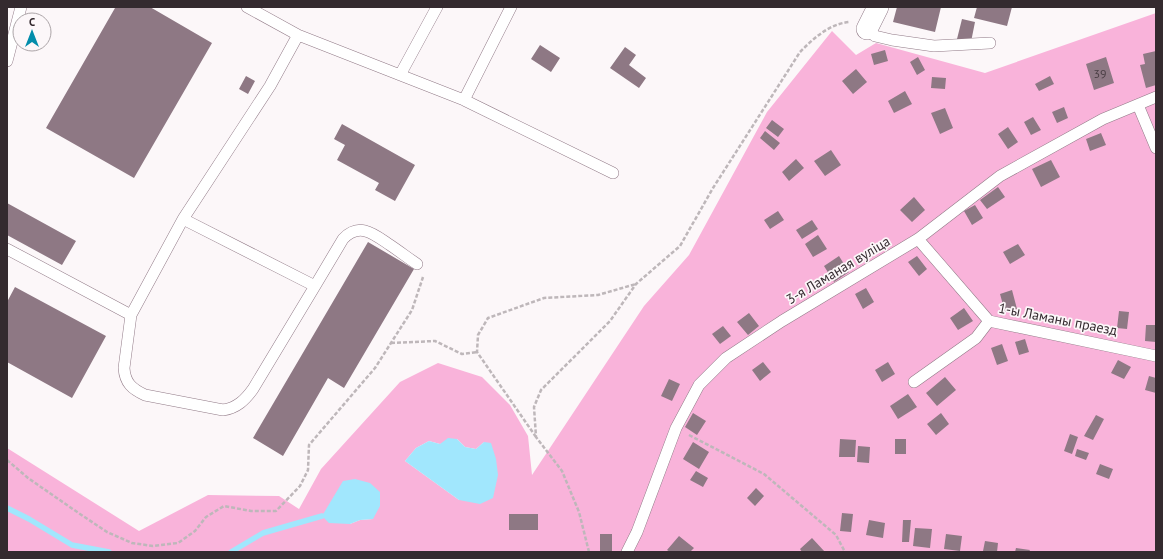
<svg xmlns="http://www.w3.org/2000/svg" width="1163" height="559" viewBox="0 0 1163 559" font-family="'PT Sans',sans-serif">
	<style>
		.green { fill: #f9b3da; fill-rule: evenodd }
		.water { fill: #a1e7fd }
		.lines { fill: none; stroke-linecap: round; stroke-linejoin: round }
		.stream { stroke: #a1e7fd; stroke-width: 5.5 }
		.building { fill: #8e7884 }
		.lane-casing { stroke: #917a87; stroke-width: 12 }
		.street-casing { stroke: #917a87; stroke-width: 22 }
		.path { stroke: #beb7ba; stroke-width: 2.5; stroke-dasharray: 4 2; stroke-linecap: butt }
		.lane { stroke: #fff; stroke-width: 11 }
		.street { stroke: #fff; stroke-width: 21 }
		.labels { text-anchor: middle; dominant-baseline: central; stroke-width: 3.5; stroke-linejoin: round; paint-order: stroke }
		.number-label { font-size: 12px; fill: #4a3e44 }
		.street-label { font-size: 14px; fill: #342a2f; stroke: #fcf7f9 }
	</style>
	<rect width="100%" height="100%" fill="#fcf7f9"/>
	<!-- green -->
	<path class="green" d="M1156,13v539h-1149v-104l132,83 69,-36 71,1 20,13 22,-40 79,-87 38,-19 44,14 28,28 18,31 4,39 112,-169 45,-51 78,-143 65,-81 24,24 20,-12 109,30zM457,439l8,8 11,2 8,-7 -25,58 -54,-39 11,-13 13,-7 11,3zM355,479l18,40 -13,1 -10,4z"/>
	<!-- water -->
	<path class="water" d="M448,438l9,1 8,8 11,2 8,-7 7,1 5,16 2,16 -5,23 -13,6 -21,-4 -54,-39 11,-13 13,-7 11,3z
		M355,479l15,4 10,9v14l-7,13 -13,1 -10,4 -21,-1 -7,-7 21,-35z"/>
	<g class="lines">
		<!-- stream -->
		<path class="stream" d="M7,508l22,11 43,26 37,7
			M231,552l32,-19 59,-17"/>
	</g>
	<!-- building -->
	<path class="building" d="M113,7h37l62,36 -78,135 -88,-50 69,-120z
		M897,7h44l-6,25 -42,-10z
		M977,7h35l-5,19 -33,-8z
		M962,19l13,3 -4,20 -14,-3z
		M540,45l20,13 -9,14 -20,-13z
		M625,47l11,8 -7,10 17,13 -7,10 -29,-20z
		M885,50l3,11 -14,4 -3,-11z
		M1156,51v34l-10,3 -6,-23 5,-1 -2,-10z
		M918,57l7,13 -8,5 -7,-13z
		M1106,57l8,26 -20,7 -8,-26z
		M856,69l11,13 -14,12 -11,-13z
		M246,76l9,5 -7,13 -9,-5z
		M1050,76l4,8 -15,7 -4,-7z
		M932,77l14,1 -1,11 -14,-1z
		M905,91l7,13 -18,9 -6,-12z
		M1064,107l4,11 -11,5 -5,-11z
		M945,108l8,20 -13,6 -9,-21z
		M1033,117l8,13 -10,5 -7,-13z
		M772,120l12,9 -6,8 -12,-9z
		M342,124l73,41 -20,36 -20,-11 4,-7 -42,-23 8,-15 -11,-6z
		M1008,127l10,15 -10,7 -10,-15z
		M765,131l15,12 -6,7 -14,-12z
		M1101,133l5,12 -16,6 -4,-12z
		M831,150l10,15 -16,11 -11,-15z
		M796,159l8,9 -15,13 -7,-9z
		M1051,160l9,17 -19,10 -9,-18z
		M998,187l7,10 -18,12 -7,-9z
		M914,197l11,13 -13,12 -12,-12z
		M7,203l69,38 -14,24 -55,-30z
		M975,205l8,13 -11,7 -8,-14z
		M778,211l6,9 -14,9 -6,-9z
		M812,220l6,9 -16,10 -6,-9z
		M818,235l9,14 -14,8 -8,-13z
		M368,242l46,27 -70,119 -16,-10 -45,78 -30,-18z
		M1018,244l7,11 -15,9 -7,-12z
		M839,256l10,16 -15,10 -10,-16z
		M917,256l10,13 -8,7 -11,-14z
		M15,287l91,49 -34,62 -65,-36v-60z
		M866,288l8,14 -11,7 -8,-15z
		M1012,290l5,19 -12,3 -5,-18z
		M964,308l9,13 -15,9 -8,-12z
		M1119,311l10,1 -2,17 -10,-1z
		M749,313l10,13 -11,9 -11,-13z
		M1146,325h10v17l-11,-1z
		M723,326l8,10 -11,8 -8,-10z
		M1025,339l4,13 -10,3 -4,-13z
		M1002,344l6,17 -11,4 -6,-17z
		M1118,360l13,7 -7,12 -13,-6z
		M763,362l8,10 -11,9 -8,-11z
		M888,362l7,12 -13,8 -7,-12z
		M1149,376l7,2v15l-11,-3z
		M945,377l11,13 -19,16 -11,-13z
		M669,379l11,5 -8,17 -11,-5z
		M908,394l9,13 -19,12 -8,-13z
		M693,413l13,8 -9,14 -12,-8z
		M941,413l8,11 -13,11 -9,-11z
		M1096,415l8,4 -11,21 -9,-4z
		M1070,434l8,3 -6,17 -8,-3z
		M840,439l16,1 -1,17h-16z
		M895,439h11v15h-11z
		M693,442l16,10 -10,17 -16,-10z
		M858,446l12,1 -1,16 -12,-1z
		M1077,449l12,4 -3,7 -11,-4z
		M1100,464l13,5 -4,10 -13,-5z
		M696,471l12,7 -5,9 -13,-7z
		M756,488l8,8 -9,10 -8,-8z
		M842,513l11,1 -2,18 -11,-1z
		M509,514h29v16h-29z
		M869,520l16,3 -2,15 -17,-3z
		M903,520h8l-2,22h-7z
		M915,528l17,1 -2,19 -17,-2z
		M600,534h12v18h-12z
		M946,534l16,2 -2,15 -16,-2z
		M679,536l15,12 -4,4h-20l-3,-2z
		M812,538l13,14h-23l-2,-3z
		M985,541l13,2 -1,9 -14,-1z
		M1016,548l14,2 -1,2h-14z"/>
	<g class="lines">
		<!-- lane casing -->
		<g class="lane-casing">
			<path id="lane" d="M247,7l51,28 166,65 149,73
				M867,29l8,7 17,4 42,6 56,-3
				M7,61l14,-54
				M400,75l37,-68
				M464,100l47,-93
				M1138,105l18,43
				M183,219l132,67 -62,103c-8,11 -16,19 -30,21l-78,-15c-13,-6 -20,-12 -21,-27l7,-53z
				M183,219l87,-133 28,-51
				M918,239l71,82 167,35
				M7,249l124,66
				M315,286l28,-47c17,-18 32,-4 47,6 9,6 18,13 27,19
				M914,382l62,-44 13,-17
				M627,552l10,-20 39,-104 23,-43 27,-27 56,-37 136,-82 82,-63 103,-57 53,-22"/>
		</g>
		<!-- street casing -->
		<g class="street-casing">
			<path id="street" d="M867,29l11,-22"/>
		</g>
		<!-- path -->
		<path class="path" d="M391,343l44,-2 27,13 15,-2
			M689,435l75,39 72,61 9,17
			M536,437l-59,-85 1,-17 10,-17 56,-20 54,-3 38,-11
			M7,460l21,18 52,36 27,18 25,11 21,3 25,-3 17,-12 11,-14 18,-11 27,5h25l24,-25 8,-16 1,-25 66,-77 37,-58 11,-33
			M589,552l-10,-40 -17,-41 -26,-34 -2,-30 7,-17 69,-69 26,-37 44,-38 33,-58 87,-136c14,-14 29,-28 49,-30"/>
		<!-- lane -->
		<use href="#lane" class="lane"/>
		<!-- street -->
		<use href="#street" class="street"/>
	</g>
	<g class="labels">
		<!-- number labels -->
		<g class="number-label">
			<text x="1100" y="73">39</text>
		</g>
		<!-- street labels -->
		<g class="street-label">
			<text transform="translate(838 270) rotate(-31)">3-я Ламаная вуліца</text>
			<text transform="translate(1058 319) rotate(11)">1-ы Ламаны праезд</text>
		</g>
	</g>
	<!-- border -->
	<rect width="1163" height="559" fill="none" stroke="#342a2f" stroke-width="16"/>
	<!-- north arrow -->
	<g transform="translate(32 32)"><circle r="19" fill="#fcf7f9" stroke="#aca5a8"/>
	<path d="M0-3L7 15L0 10L-7 15Z" fill="#028dab"/>
	<text y="-6" font-size="11" font-weight="bold" text-anchor="middle" fill="#342a2f">С</text>
	</g>
</svg>
